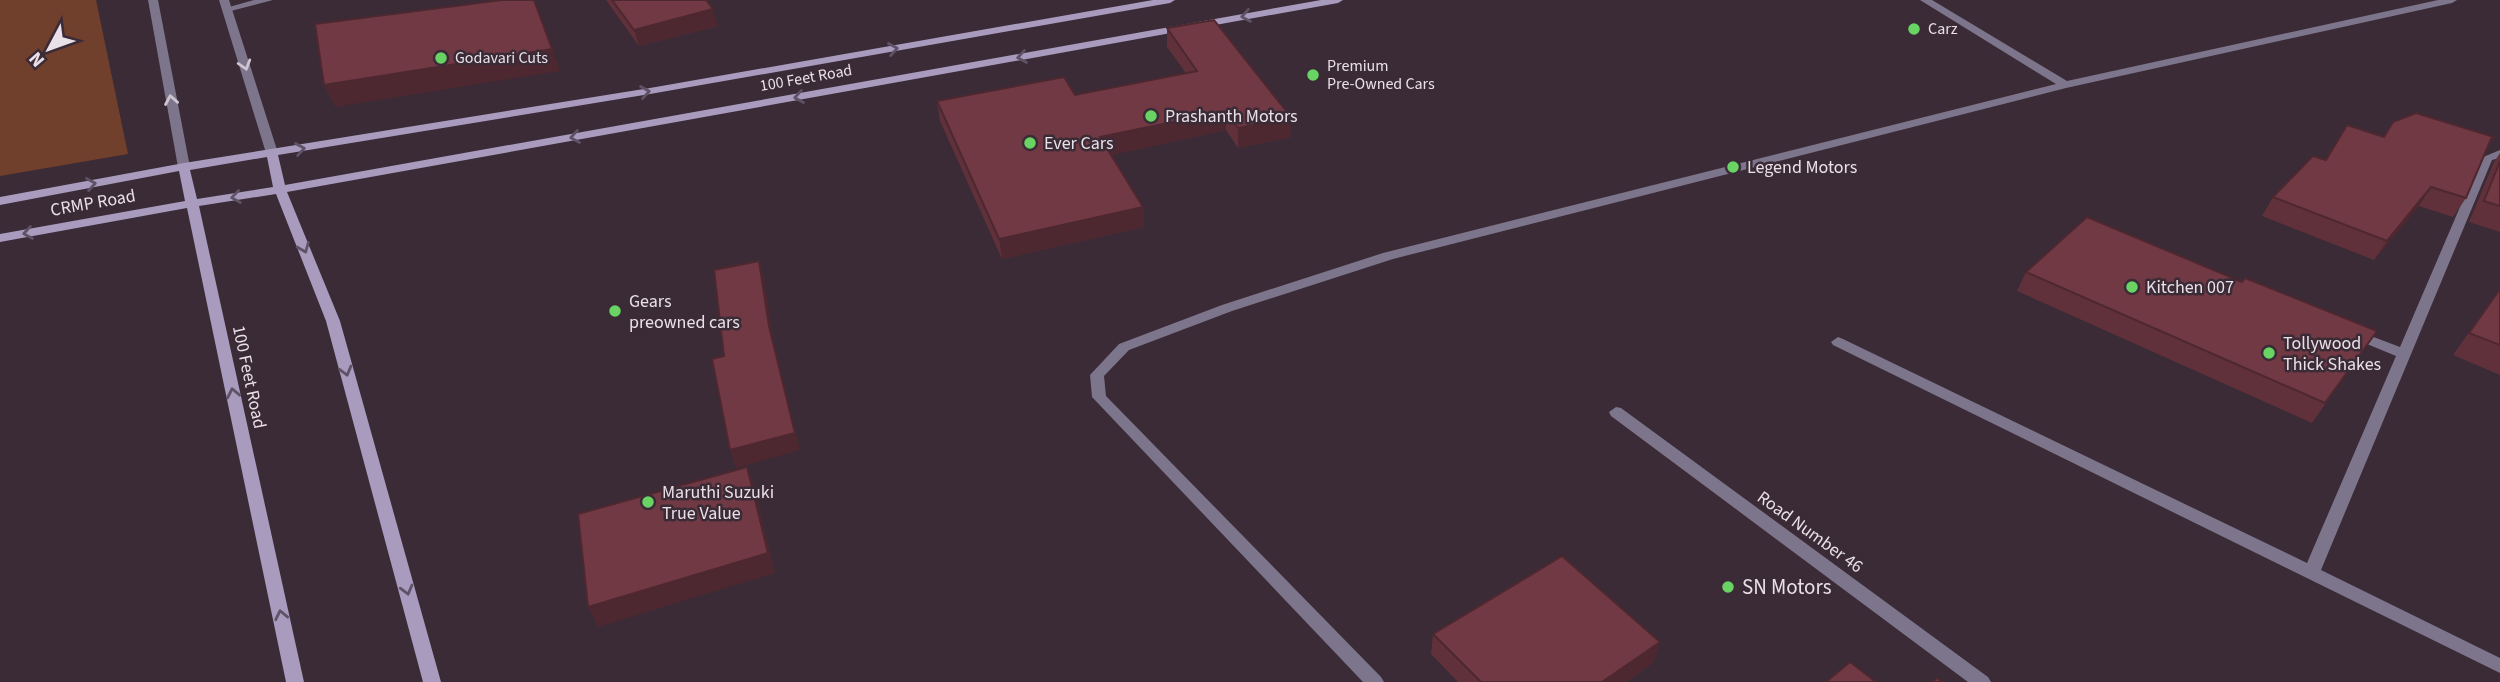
<svg xmlns="http://www.w3.org/2000/svg" width="2500" height="682" viewBox="0 0 2500 682" font-family="'Source Sans 3',sans-serif">
	<style>
		.green { fill: #71402c }
		.lines { fill: none; stroke-linecap: round; stroke-linejoin: round }
		.minor { fill: #7d758b; fill-rule: evenodd }
		.tertiary { fill: #7d758b; fill-rule: evenodd }
		.secondary { fill: #a89bbe; fill-rule: evenodd }
		.wall { fill: #60313a }
		.shaded-wall { fill: #4e2830 }
		.building { fill: #703944; stroke: #4e2830; stroke-width: 2 }
		.oneway { stroke: #605266 }
		.oneway2 { stroke: #cfc5d0 }
		.poi-dot { fill: #69d464; stroke: #3a2b36; stroke-width: 2.5 }
		.labels { text-anchor: middle; dominant-baseline: central; stroke-width: 5; stroke-linejoin: round; paint-order: stroke }
		.far-poi-label { font-size: 16px; fill: #eae0e7; stroke: #3a2b36; text-anchor: start }
		.far-street-label { font-size: 16px; fill: #eae0e7; stroke: #3a2b36 }
		.poi-label { font-size: 18px; fill: #eae0e7; stroke: #3a2b36; text-anchor: start }
		.street-label { font-size: 18px; fill: #eae0e7; stroke: #3a2b36 }
		.near-poi-label { font-size: 21px; fill: #eae0e7; stroke: #3a2b36; text-anchor: start }
	</style>
	<rect width="100%" height="100%" fill="#3a2b36"/>
	<!-- green -->
	<path class="green" d="M0,0h96l32,154 -128,22z"/>
	<g class="lines">
		<!-- minor -->
		<path class="minor" d="M254,0h19l-46,12 -5,-3z
			M1920,0h12l135,81 371,-81h19l-5,3 -386,85 -673,171 -161,52 -103,39 -25,26 2,20 275,281 3,5h-21l-271,-285 -2,-22 29,-31 103,-39 161,-52 673,-169z
			M2500,150v8l-8,2 -171,410 179,88v15l-667,-328 -2,-3 7,-5 5,2 464,224 89,-207 -46,-19 -2,-3 7,-4 45,17 81,-189z
			M1616,407l5,1 367,269 3,5h-23l-357,-266 -2,-4z"/>
		<!-- tertiary -->
		<path class="tertiary" d="M148,0h10l32,167 -6,4 -6,-4z
			M219,0h10l49,153 -2,2 -4,2 -6,-4z"/>
		<!-- secondary -->
		<path class="secondary" d="M1153,0h22l-5,3 -520,91 -372,61 7,30 1036,-185h22l-5,3 -1051,189 53,129 101,361h-18l-97,-361 -50,-127 -77,12 105,476h-18l-99,-474 -187,34v-8l185,-33 -6,-30 -179,34v-8l184,-34 466,-75zM267,157l6,30 -76,12 -7,-29z"/>
	</g>
	<!-- wall -->
	<path class="wall" d="M606,0h100l12,26 -79,20z
		M1167,28l124,109 -53,11 -12,-18 -115,25 32,52 1,20 -142,32 -62,-138 -3,-20 138,-6 111,-22 -19,-26z
		M2393,122l101,15 -7,10 -21,51 -13,19 -34,-11 -45,54 -112,-44 11,-19 53,-37 58,-23z
		M2500,153v79l-31,-10 25,-60z
		M2026,272l216,10 135,49 -65,92 -295,-132z
		M2500,288v87l-47,-20z
		M1433,634l221,28 -28,20h-168l-27,-28z"/>
	<!-- shaded-wall -->
	<path class="shaded-wall" d="M713,9l5,17 -79,20 -5,-16z
		M552,49l8,22 -225,36 -11,-22z
		M1226,111v19l-124,27 -2,-20z
		M1291,117v20l-53,11v-20z
		M2431,187l-12,19 -45,54 13,-19z
		M1143,207l1,20 -142,32 -3,-20z
		M759,261l5,17 10,65 26,107 -64,18 -6,-18 39,-124z
		M747,467l7,19 21,87 -177,54 -10,-20z
		M1660,642l-6,20 -28,20h-24z"/>
	<!-- building -->
	<path class="building" d="M502,0h32l18,49 -228,36 -9,-61z
		M612,0h94l7,9 -79,21z
		M1214,20l77,97 -53,11 -12,-17 -126,26 43,70 -144,32 -62,-138 127,-24 11,18 122,-24 -30,-43z
		M2416,113l78,24 -3,2 -25,59 -35,-11 -44,54 -114,-44 40,-41 13,4 21,-35 37,12 9,-15z
		M2500,161v45l-16,-5z
		M2087,217l155,65 3,-4 132,53 -52,72 -299,-131z
		M759,261l10,65 26,107 -65,17 -18,-91 12,-3 -10,-86z
		M2500,289v56l-31,-12z
		M747,467l21,86 -180,54 -10,-93z
		M1562,556l98,86 -58,40h-121l-48,-48z
		M1850,662l26,20h-50z
		M1937,678l6,4h-11z"/>
	<!-- one-way arrows -->
	<defs><path id="oneway-chevron" d="M-2-3.5L2.5 0L-2 3.5" fill="none" stroke-width="1.6" stroke-linecap="round" stroke-linejoin="round" transform="scale(1.75)"/></defs>
	<g class="oneway">
		<use href="#oneway-chevron" transform="translate(1246 16) rotate(170)"/>
		<use href="#oneway-chevron" transform="translate(893 49) rotate(-10)"/>
		<use href="#oneway-chevron" transform="translate(1022 57) rotate(170)"/>
		<use href="#oneway-chevron" transform="translate(645 92) rotate(-9)"/>
		<use href="#oneway-chevron" transform="translate(799 97) rotate(170)"/>
		<use href="#oneway-chevron" transform="translate(575 137) rotate(170)"/>
		<use href="#oneway-chevron" transform="translate(300 149) rotate(-9)"/>
		<use href="#oneway-chevron" transform="translate(91 184) rotate(-10)"/>
		<use href="#oneway-chevron" transform="translate(236 197) rotate(172)"/>
		<use href="#oneway-chevron" transform="translate(28 233) rotate(170)"/>
		<use href="#oneway-chevron" transform="translate(304 248) rotate(68)"/>
		<use href="#oneway-chevron" transform="translate(346 371) rotate(75)"/>
		<use href="#oneway-chevron" transform="translate(233 393) rotate(-102)"/>
		<use href="#oneway-chevron" transform="translate(407 590) rotate(75)"/>
		<use href="#oneway-chevron" transform="translate(281 615) rotate(-102)"/>
	</g>
	<g class="oneway2">
		<use href="#oneway-chevron" transform="translate(245 65) rotate(73)"/>
		<use href="#oneway-chevron" transform="translate(171 100) rotate(-100)"/>
	</g>
	<!-- markers -->
	<g class="poi-dot">
		<circle cx="1914" cy="29" r="7"/>
		<circle cx="441" cy="58" r="7"/>
		<circle cx="1313" cy="75" r="7"/>
		<circle cx="1151" cy="116" r="7"/>
		<circle cx="1030" cy="143" r="7"/>
		<circle cx="1733" cy="167" r="7"/>
		<circle cx="2132" cy="287" r="7"/>
		<circle cx="615" cy="311" r="7"/>
		<circle cx="2269" cy="353" r="7"/>
		<circle cx="648" cy="502" r="7"/>
		<circle cx="1728" cy="587" r="7"/>
	</g>
	<g class="labels">
		<!-- far-poi labels -->
		<g class="far-poi-label">
			<text x="1928" y="29">Carz</text>
			<text x="455" y="58">Godavari Cuts</text>
			<text x="1327" y="66">Premium<tspan x="1327" dy="18">Pre-Owned Cars</tspan></text>
		</g>
		<!-- far-street labels -->
		<g class="far-street-label">
			<text transform="translate(806 78) rotate(-10)">100 Feet Road</text>
		</g>
		<!-- poi labels -->
		<g class="poi-label">
			<text x="1165" y="116">Prashanth Motors</text>
			<text x="1044" y="143">Ever Cars</text>
			<text x="1747" y="167">Legend Motors</text>
			<text x="2146" y="287">Kitchen 007</text>
			<text x="629" y="301">Gears<tspan x="629" dy="21">preowned cars</tspan></text>
			<text x="2283" y="343">Tollywood<tspan x="2283" dy="21">Thick Shakes</tspan></text>
			<text x="662" y="492">Maruthi Suzuki<tspan x="662" dy="21">True Value</tspan></text>
		</g>
		<!-- street labels -->
		<g class="street-label">
			<text transform="translate(93 203) rotate(-10)">CRMP Road</text>
			<text transform="translate(249 377) rotate(78)">100 Feet Road</text>
			<text transform="translate(1810 532) rotate(36)">Road Number 46</text>
		</g>
		<!-- near-poi labels -->
		<g class="near-poi-label">
			<text x="1742" y="587">SN Motors</text>
		</g>
	</g>
	<!-- north arrow -->
	<g transform="translate(49 49) rotate(229)" stroke="#3a2b36" stroke-width="5" paint-order="stroke">
	<path d="M0-5L12 26L0 18L-12 26Z" fill="#eae0e7"/>
	<text y="-10" font-size="19" font-weight="bold" text-anchor="middle" fill="#eae0e7">N</text>
	</g>
</svg>
